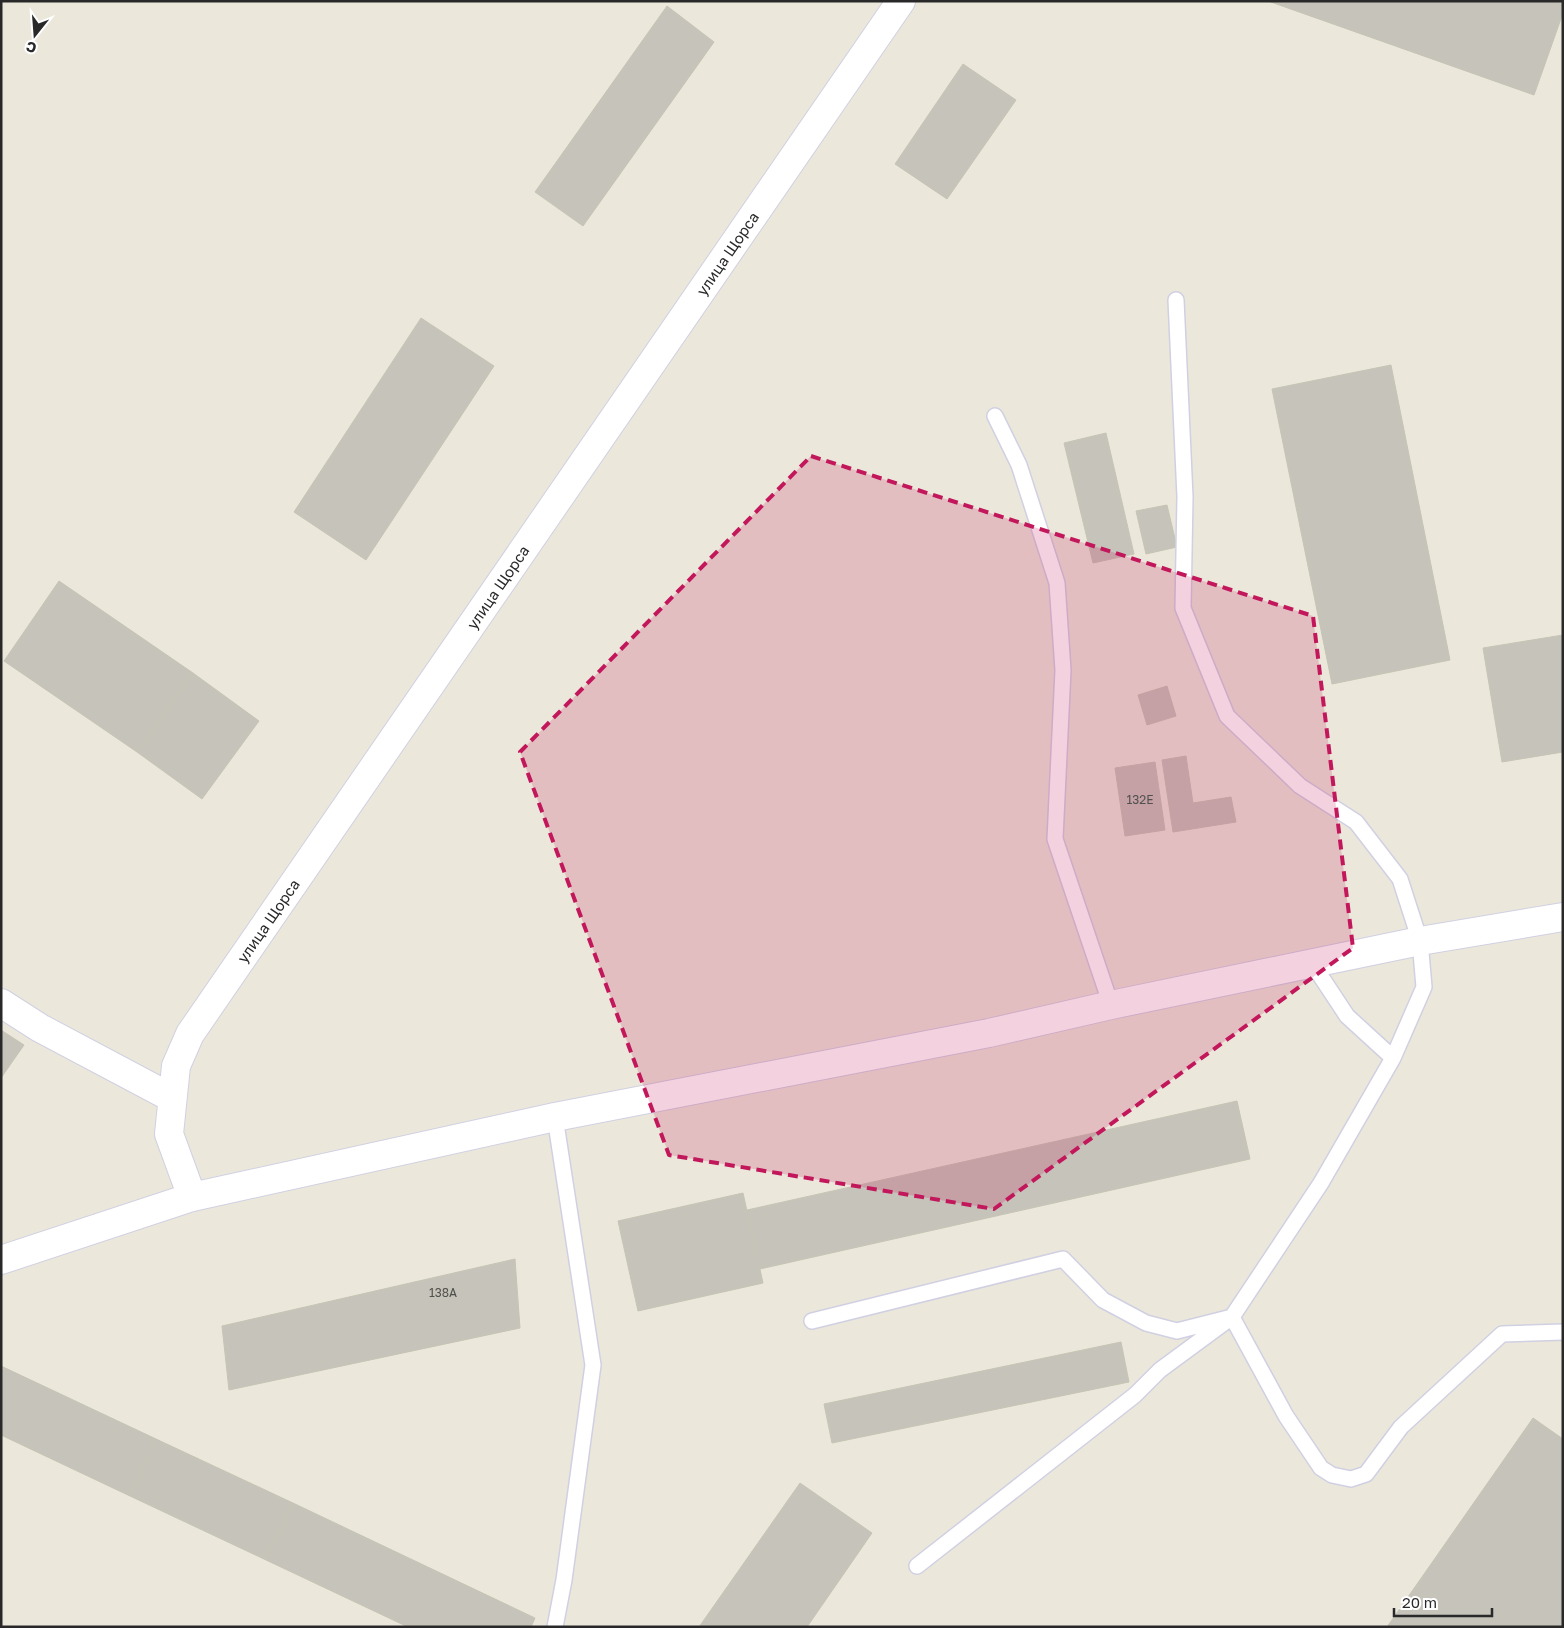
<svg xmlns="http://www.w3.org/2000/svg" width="1564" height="1628" viewBox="0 0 1564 1628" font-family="'Golos Text',sans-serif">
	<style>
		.building { fill: #c6c4ba; stroke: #c6c4b4 }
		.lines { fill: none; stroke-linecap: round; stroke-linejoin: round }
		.lane-casing { stroke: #d1d0e2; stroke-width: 18 }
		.street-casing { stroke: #d1d0e2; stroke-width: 30 }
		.secondary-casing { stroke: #d1d0e2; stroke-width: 30 }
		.lane { stroke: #fff; stroke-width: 15 }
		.street { stroke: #fff; stroke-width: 28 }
		.secondary { stroke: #fff; stroke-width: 28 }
		.marked { fill: #c2185b; fill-opacity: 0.2; stroke: #c2185b; stroke-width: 4; stroke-dasharray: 10 6; stroke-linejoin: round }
		.labels { text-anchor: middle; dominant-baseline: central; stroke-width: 4; stroke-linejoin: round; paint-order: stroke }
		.number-label { font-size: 12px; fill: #50504d }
		.street-label { font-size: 15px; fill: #292929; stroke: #fff }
	</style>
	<rect width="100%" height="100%" fill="#ebe8db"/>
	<!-- building -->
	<path class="building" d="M1268,1h295v12l-29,82z
		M667,6l47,36 -131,184 -48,-34z
		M963,64l53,36 -69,99 -52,-35z
		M421,318l73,48 -128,194 -72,-48z
		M1391,365l59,295 -118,24 -60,-295z
		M1106,433l28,121 -41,9 -29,-120z
		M1167,505l10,42 -31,7 -10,-43z
		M59,581l134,92 -56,79 -133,-91z
		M1563,635v117l-61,10 -19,-114z
		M193,673l66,48 -57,78 -65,-47z
		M1167,686l9,30 -29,9 -9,-30z
		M1186,756l7,47 38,-6 5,25 -63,10 -11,-72z
		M1155,762l10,68 -40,6 -10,-68z
		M1,1030l23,15 -23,33z
		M1237,1101l13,58 -490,110 -13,-59z
		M743,1193l20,90 -125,28 -20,-90z
		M515,1259l5,69 -291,62 -7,-64z
		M1121,1342l8,40 -297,61 -8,-39z
		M1,1366l155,73 -26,57 -129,-61z
		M1533,1418l30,21v188h-176z
		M156,1439l137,64 -27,57 -136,-64z
		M800,1483l72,50 -65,94h-108z
		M293,1503l242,115 -4,9h-123l-142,-67z"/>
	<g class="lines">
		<!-- lane casing -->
		<g class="lane-casing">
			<path id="lane" d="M1176,300l9,197 -2,111 44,108 73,70 56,36 44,57 20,62 4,46 -31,71 -72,125 -89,134 54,99 35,52 11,7 19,4 15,-5 35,-47 101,-93 61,-2
				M995,416l24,49 38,118 6,87 -8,169 56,166
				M1312,963l35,53 46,42
				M812,1321l251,-62 40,41 43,23 31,8 55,-14 -72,53 -25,25 -218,171
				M555,1627l9,-47 29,-215 -38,-248"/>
		</g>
		<!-- street casing -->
		<g class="street-casing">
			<g id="street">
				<path d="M1,1003l39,25 132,70"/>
				<path id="s1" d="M1,1260l191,-63 -23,-63 7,-68 14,-32 711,-1033"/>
			</g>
		</g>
		<!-- secondary casing -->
		<g class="secondary-casing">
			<path id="secondary" d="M192,1197l363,-80 434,-84 122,-28 309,-64 143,-24"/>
		</g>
		<!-- lane -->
		<use href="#lane" class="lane"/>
		<!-- street -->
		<use href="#street" class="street"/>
		<!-- secondary -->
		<use href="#secondary" class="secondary"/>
	</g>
	<!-- marked area -->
	<path class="marked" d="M811,456l502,160 40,332 -359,261 -325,-54 -149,-403z"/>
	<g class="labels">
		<!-- number labels -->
		<g class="number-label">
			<text x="1140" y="799">132Е</text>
			<text x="443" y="1292">138А</text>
		</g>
		<!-- street labels -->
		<g class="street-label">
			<text stroke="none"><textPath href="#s1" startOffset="1319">улица Щорса</textPath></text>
			<text stroke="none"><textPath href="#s1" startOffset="914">улица Щорса</textPath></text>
			<text stroke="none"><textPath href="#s1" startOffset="509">улица Щорса</textPath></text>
		</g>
	</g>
	<!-- border -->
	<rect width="1564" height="1628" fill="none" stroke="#292929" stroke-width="5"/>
	<!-- north arrow -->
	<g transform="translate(35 35) rotate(197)" stroke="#ffffff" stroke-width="4" paint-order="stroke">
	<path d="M0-4L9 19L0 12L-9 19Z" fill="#292929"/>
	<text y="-8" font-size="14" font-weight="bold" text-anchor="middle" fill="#292929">С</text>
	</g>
	<!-- scale -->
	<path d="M1394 1608v8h98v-8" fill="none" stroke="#292929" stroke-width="2.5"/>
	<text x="1402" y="1608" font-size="15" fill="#292929" stroke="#ffffff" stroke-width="4" paint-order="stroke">20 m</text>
</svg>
